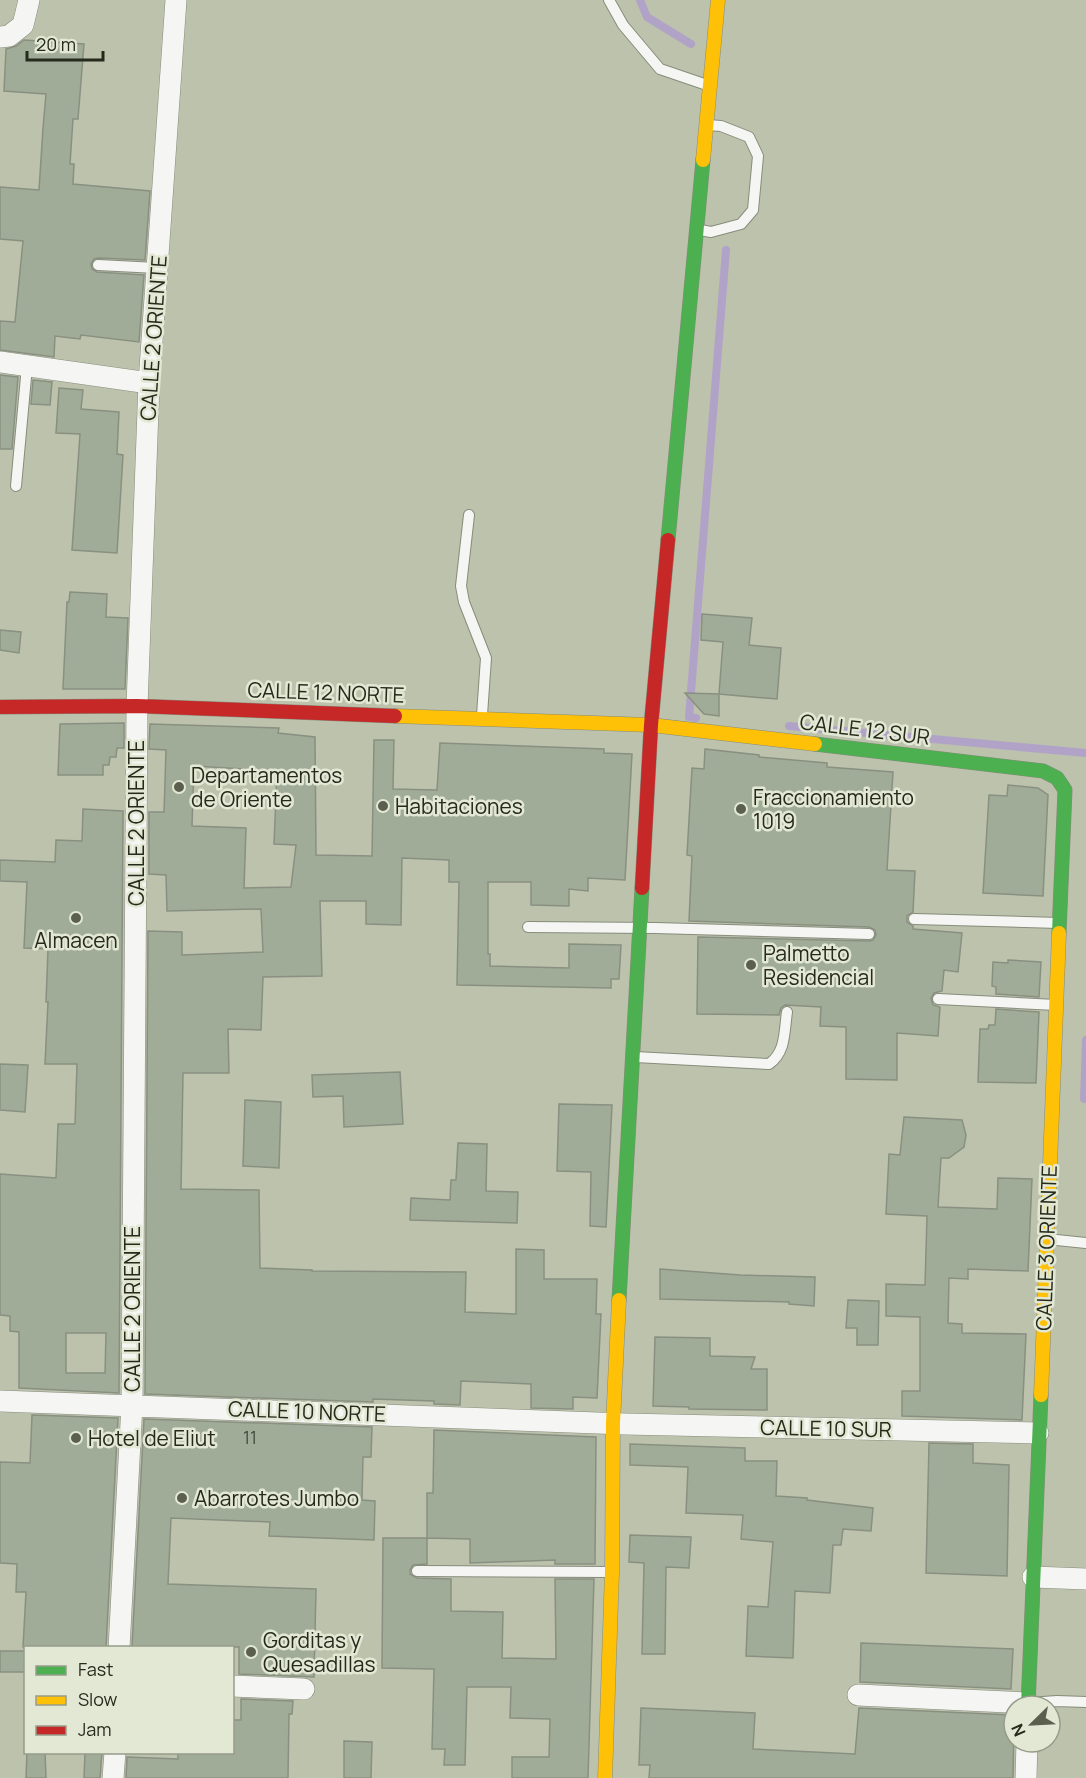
<svg xmlns="http://www.w3.org/2000/svg" width="1086" height="1778" viewBox="0 0 1086 1778" font-family="Manrope,sans-serif">
	<style>
		.lines { fill: none; stroke-linecap: round; stroke-linejoin: round }
		.stream { stroke: #b1a3c7; stroke-width: 8 }
		.building { fill: #a0ac97; stroke: #899081; stroke-width: 1.5; fill-rule: evenodd }
		.lane-casing { stroke: #878c7b; stroke-width: 12 }
		.street-casing { stroke: #878c7b; stroke-width: 22 }
		.fast-casing { stroke: #878c7b; stroke-width: 15 }
		.slow-casing { stroke: #878c7b; stroke-width: 15 }
		.jam-casing { stroke: #878c7b; stroke-width: 15 }
		.lane { stroke: #f5f6f3; stroke-width: 10 }
		.street { stroke: #f5f6f3; stroke-width: 21 }
		.fast { stroke: #4caf50; stroke-width: 14 }
		.slow { stroke: #ffc107; stroke-width: 14 }
		.jam { stroke: #c62828; stroke-width: 14 }
		.poi-dot { fill: #5a5f4e; stroke: #e2e8d4; stroke-width: 2 }
		.labels { text-anchor: middle; dominant-baseline: central; stroke-width: 5; stroke-linejoin: round; paint-order: stroke }
		.number-label { font-size: 18px; fill: #464c3c }
		.street-label { font-size: 21px; fill: #252a1b; stroke: #e2e8d4 }
		.poi-label { font-size: 21px; fill: #252a1b; stroke: #e2e8d4; text-anchor: start }
	</style>
	<rect width="100%" height="100%" fill="#bcc2ac"/>
	<g class="lines">
		<!-- stream -->
		<path class="stream" d="M640,0l7,17 44,27
			M696,718l-7,-1 37,-467
			M789,726l297,27
			M1086,1040l-2,59h2"/>
	</g>
	<!-- building -->
	<path class="building" d="M24,40l60,4 -6,75h-5l-3,45h4l-1,20 77,7 -5,69 -47,-2 -4,1 -3,5 1,5 5,3 47,3 -5,67 -58,-7 -1,4 -25,-3 -1,21 -54,-7v-29l15,1 8,-81 -23,-2v-52l39,3 4,-62 3,-34 -42,-3 2,-42 10,-3z
		M0,375l18,2 -6,72h-12z
		M33,380l19,2 -2,23 -19,-1z
		M59,388l24,2 -2,19 38,3 -2,42 6,1 -6,98 -45,-3 8,-116 -24,-1z
		M70,592l37,2 -1,23 22,1 -3,71h-62l4,-87h2z
		M702,614l50,4 -3,27 32,3 -4,51 -58,-5 4,-52 -22,-2z
		M0,630l21,2 -2,21 -19,-3z
		M685,693l34,1v22l-15,-2z
		M124,723v25h-7l-1,9h-6l-1,8h-6v10h-45l2,-51z
		M150,724l129,4 -1,5 37,4 1,118 56,1 2,-116h20l-1,49 44,1 3,-47 164,6v4l28,1 -7,126 -37,-2v13l-19,-2v17l-38,-1v-23h-43v72h2v12l79,2v-24l52,1 -2,34h-8v9l-154,-3 2,-103h-10v-22l-47,-2 -1,67 -35,-1v-23h-46l2,75 -59,1 -2,53 -33,-1 1,44h-46l-2,116 78,1 1,78 52,2v1l154,1 -1,40 51,2v-65l28,1v29h53l-1,35h5l-4,84 -24,-1v12l-42,-1v-24l-70,-3 -1,24 -26,-1v-3l-61,-2v3l-228,-8 3,-463 34,1v23l81,-3 -2,-43 -94,2 -1,-36 -17,-1v-62h15l2,-62 -17,-1zM194,766l83,5 -3,73 22,1 -5,42 -47,1 2,-60 -54,-2z
		M705,749l54,6v2l68,6v4l66,5 -6,98 28,1 -2,41 -6,4v6l6,4v3l49,4 -4,39 -14,-2 -2,21 -8,2 -3,5 2,7 7,2 -2,29 -41,-3v47l-51,-1v-52l-26,-1 1,-19 -36,-2 -4,3 -2,7 -82,-1 1,-77 171,4 4,-1 3,-5 -1,-5 -6,-3 -180,-6 3,-65 -5,-1 5,-87 12,1z
		M1008,785l30,3 10,7 -5,101 -60,-3 6,-98 18,1z
		M83,809l40,2 -4,582 -100,-5v-56l-9,-1v-15l-10,-1v-141l56,4 2,-54h17l2,-60h-32l3,-62h-2l2,-53 -24,-1 3,-66 -27,-1v-21l55,2 1,-22 26,1zM66,1333h40l-1,40h-39z
		M1008,960l33,2 -2,35 -43,-3v-7l-4,-1 1,-24 15,1z
		M996,1009l43,3 -3,71 -58,-1 2,-53h8l1,-4h6z
		M0,1064l28,1 -3,47 -25,-2z
		M400,1072l3,52 -59,3 -1,-31 -30,1 -1,-22z
		M245,1100l36,2 -2,66 -36,-2z
		M559,1104l53,1 -6,122 -16,-1 1,-54 -34,-1z
		M904,1117l58,3 4,15 -2,12 -15,11h-8l-3,49 59,2 1,-31 34,1 -4,92 -60,-2v10l-19,-1 -1,45 14,1v9l64,1 -4,86 -120,-4v-25h18v-74l-34,-1v-32l39,1 2,-69 -41,-2 3,-60 11,1z
		M458,1143l29,1 -1,47 32,1 -1,31 -107,-3 1,-22 39,2 1,-20h5z
		M660,1269l80,6 75,2 -1,29 -25,-2v-2l-129,-3z
		M848,1300l31,1 -1,44h-21v-17h-11z
		M655,1337l55,1v18l45,1 -4,12h16v41l-78,-1v-2l-36,-1z
		M32,1415l86,3 -12,229h-83l3,-55h-10l1,-28 -17,-1v-101l30,1z
		M144,1419l228,8 -1,30h-8l-1,43 13,1 -1,39 -105,-4 1,-14 -99,-4 -3,66 148,5 -2,88 -75,-3v-27h-107z
		M434,1430l162,7 -1,127h-40v-4l-85,3v-24l-43,-1v-45h6z
		M929,1443l44,1v19l36,2 -2,111 -81,-3z
		M630,1444l115,4v13h32l-1,35 31,2v2l66,8 -2,23 -28,-2 -2,16h-8l-3,48 -35,-2 -2,67 -47,-2 2,-50 20,1 5,-65 -32,-3 2,-24 -57,-2 2,-46 -58,-2z
		M630,1535l61,2 -2,31 -23,-1 -1,87h-23l2,-91 -15,-1z
		M383,1538h44v26l-14,1 -3,5v4l7,4 34,1v32l52,1 -1,46 54,1 -1,-80h39l-6,199h-76v-21h37l1,-38 -40,-1 1,-31h-44l-2,78h-21l1,-16h-13l2,-80 -52,-1z
		M861,1643l152,6 -2,40 -151,-7z
		M0,1651h26v21h-26z
		M241,1699l52,2 -1,13h-3l-1,64h-162l1,-21 51,2v-7h54v-32h9z
		M641,1708l114,5 -2,36 102,5 4,-46 153,7v6h2l-1,57h-364l1,-13h-11z
		M344,1741l28,1 -1,36h-27z
		M27,1752h18l1,26h-20z
		M85,1752h17l-2,26h-16z"/>
	<g class="lines">
		<!-- lane casing -->
		<g class="lane-casing">
			<path id="lane" d="M609,0l14,25 37,44 47,16
				M700,230l11,2 30,-8 12,-14 5,-54 -9,-19 -28,-11 -13,-1
				M98,265l59,3
				M16,486l11,-120
				M469,515l-8,71 3,16 22,56 -4,57
				M914,919l145,4
				M528,927l127,1 214,6
				M938,999l118,6
				M635,1057l134,7c17,-12 15,-32 18,-52
				M1047,1239l39,4
				M417,1571l194,1
				M1029,1703l28,-2 29,1"/>
		</g>
		<!-- street casing -->
		<g class="street-casing">
			<path id="street" d="M0,37l9,-1 14,-11 6,-25
				M0,362l149,21
				M0,1401l625,23 413,9
				M1033,1577l53,2
				M119,1648l13,-244 5,-698 12,-323 27,-383
				M232,1686l72,3
				M858,1695l170,8
				M113,1778l2,-26
				M1026,1778l1,-36"/>
		</g>
		<!-- fast casing -->
		<g class="fast-casing">
			<path id="fast" d="M668,540l35,-380
				M815,744l228,27 14,7 8,12 -6,143
				M619,1300l23,-412
				M1028,1706l13,-311"/>
		</g>
		<!-- slow casing -->
		<g class="slow-casing">
			<path id="slow" d="M703,160l15,-160
				M395,716l256,9 164,19
				M1041,1395l18,-462
				M605,1778l7,-206 1,-149 6,-123"/>
		</g>
		<!-- jam casing -->
		<g class="jam-casing">
			<path id="jam" d="M0,707l137,-1 258,10
				M642,888l9,-163 17,-185"/>
		</g>
		<!-- lane -->
		<use href="#lane" class="lane"/>
		<!-- street -->
		<use href="#street" class="street"/>
		<!-- fast -->
		<use href="#fast" class="fast"/>
		<!-- slow -->
		<use href="#slow" class="slow"/>
		<!-- jam -->
		<use href="#jam" class="jam"/>
	</g>
	<!-- markers -->
	<g class="poi-dot">
		<circle cx="179" cy="787" r="6"/>
		<circle cx="383" cy="806" r="6"/>
		<circle cx="741" cy="809" r="6"/>
		<circle cx="76" cy="918" r="6"/>
		<circle cx="751" cy="965" r="6"/>
		<circle cx="76" cy="1438" r="6"/>
		<circle cx="182" cy="1498" r="6"/>
		<circle cx="251" cy="1652" r="6"/>
	</g>
	<g class="labels">
		<!-- number labels -->
		<g class="number-label">
			<text x="250" y="1437">11</text>
		</g>
		<!-- street labels -->
		<g class="street-label">
			<text transform="translate(153 338) rotate(-86)">CALLE 2 ORIENTE</text>
			<text transform="translate(326 692) rotate(2)">CALLE 12 NORTE</text>
			<text transform="translate(865 729) rotate(7)">CALLE 12 SUR</text>
			<text transform="translate(136 823) rotate(-90)">CALLE 2 ORIENTE</text>
			<text transform="translate(1046 1248) rotate(-88)">CALLE 3 ORIENTE</text>
			<text transform="translate(132 1309) rotate(-90)">CALLE 2 ORIENTE</text>
			<text transform="translate(307 1411) rotate(2)">CALLE 10 NORTE</text>
			<text transform="translate(826 1428) rotate(1)">CALLE 10 SUR</text>
		</g>
		<!-- poi labels -->
		<g class="poi-label">
			<text x="191" y="775">Departamentos<tspan x="191" dy="24">de Oriente</tspan></text>
			<text x="753" y="797">Fraccionamiento<tspan x="753" dy="24">1019</tspan></text>
			<text x="395" y="806">Habitaciones</text>
			<text x="76" y="940" text-anchor="middle">Almacen</text>
			<text x="763" y="953">Palmetto<tspan x="763" dy="24">Residencial</tspan></text>
			<text x="88" y="1438">Hotel de Eliut</text>
			<text x="194" y="1498">Abarrotes Jumbo</text>
			<text x="263" y="1640">Gorditas y<tspan x="263" dy="24">Quesadillas</tspan></text>
		</g>
	</g>
	<!-- legend -->
	<rect x="24" y="1646" width="210" height="108" fill="#e2e8d4" stroke="#969c8a" stroke-width="1.5"/>
	<rect x="36" y="1666" width="30" height="9" fill="#4caf50" stroke="#969c8a" stroke-width="1.5"/>
	<text x="78" y="1676" font-size="18" fill="#252a1b">Fast</text>
	<rect x="36" y="1696" width="30" height="9" fill="#ffc107" stroke="#969c8a" stroke-width="1.5"/>
	<text x="78" y="1706" font-size="18" fill="#252a1b">Slow</text>
	<rect x="36" y="1726" width="30" height="9" fill="#c62828" stroke="#969c8a" stroke-width="1.5"/>
	<text x="78" y="1736" font-size="18" fill="#252a1b">Jam</text>
	<!-- north arrow -->
	<g transform="translate(1032 1724) rotate(246)"><circle r="28" fill="#e2e8d4" stroke="#969c8a" stroke-width="1.5"/>
	<path d="M0-4.5L10 22L0 15L-10 22Z" fill="#5a5f4e"/>
	<text y="-9" font-size="16" font-weight="bold" text-anchor="middle" fill="#252a1b">N</text>
	</g>
	<!-- scale -->
	<path d="M27 51v9h76v-9" fill="none" stroke="#252a1b" stroke-width="3"/>
	<text x="36" y="51" font-size="18" fill="#252a1b" stroke="#e2e8d4" stroke-width="4.5" paint-order="stroke">20 m</text>
</svg>
